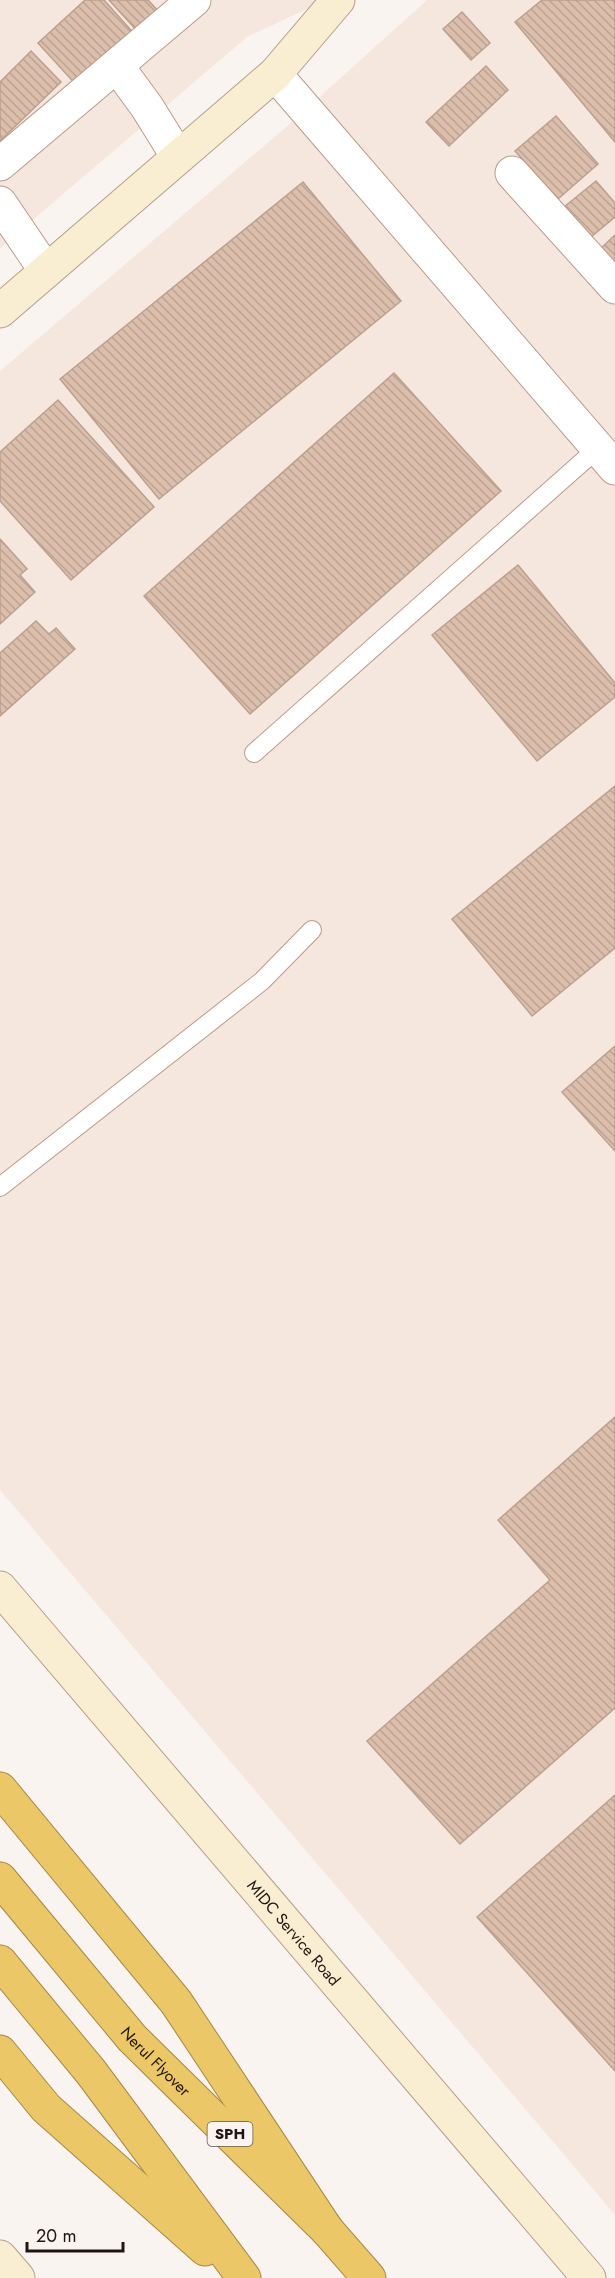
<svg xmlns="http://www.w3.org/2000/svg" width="615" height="2278" viewBox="0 0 615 2278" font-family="Jost,sans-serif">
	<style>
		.built { fill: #f6e7de }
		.building { fill: url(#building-back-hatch); stroke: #bca08e; stroke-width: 1.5 }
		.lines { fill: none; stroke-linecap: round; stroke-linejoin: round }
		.lane-casing { stroke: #b89c8a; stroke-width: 20 }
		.street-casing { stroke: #b89c8a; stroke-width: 35 }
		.secondary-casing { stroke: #b89c8a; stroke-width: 35 }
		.highway-casing { stroke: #a58948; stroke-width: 35 }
		.lane { stroke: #fff; stroke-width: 18 }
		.street { stroke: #fff; stroke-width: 33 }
		.secondary { stroke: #f9eed1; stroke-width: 33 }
		.highway { stroke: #ecc767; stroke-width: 33 }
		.labels { text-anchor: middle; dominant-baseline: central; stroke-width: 6; stroke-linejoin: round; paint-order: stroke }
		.shield { fill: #faf4f0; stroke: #615952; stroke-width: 1.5 }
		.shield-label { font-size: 15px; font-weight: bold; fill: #20160f }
		.street-label { font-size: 16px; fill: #20160f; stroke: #faf4f0 }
	</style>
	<defs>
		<pattern id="building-back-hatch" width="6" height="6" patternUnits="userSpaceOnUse" patternTransform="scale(1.5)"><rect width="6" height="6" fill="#dbbeab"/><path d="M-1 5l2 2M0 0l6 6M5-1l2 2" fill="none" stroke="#bca392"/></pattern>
	</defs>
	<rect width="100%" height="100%" fill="#faf4f0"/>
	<!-- built -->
	<path class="built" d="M0,0h326l-79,37 -247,211z
		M427,0h188v2215l-615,-725v-1119l285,-243z"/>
	<!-- building -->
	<path class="building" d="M85,0h19l33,37 -57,52 -42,-46z
		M109,0h39l13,14 -22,19z
		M542,0h73v142l-100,-120z
		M462,12l28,31 -19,17 -28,-31z
		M31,51l30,31 -61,59v-59z
		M486,66l22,24 -59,56 -23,-24z
		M556,116l42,48 -40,35 -43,-48z
		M596,181l19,22v14l-30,25 -26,-31z
		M303,182l98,119 -242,198 -99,-120z
		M615,235v32l-16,-17z
		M394,373l107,118 -251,223 -106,-118z
		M58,400l96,107 -83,73 -71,-79v-49z
		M0,539l27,30 -7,6 15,17 -35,32z
		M518,565l97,118v14l-78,64 -105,-126z
		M36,621l13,13 7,-6 19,21 -75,67v-63z
		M615,786v162l-83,68 -80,-97z
		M615,1046v105l-53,-59z
		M615,1417v291l-155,136 -93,-103 183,-161 -52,-60z
		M615,1795v276l-138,-154z"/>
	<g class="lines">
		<!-- lane casing -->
		<g class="lane-casing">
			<path id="lane" d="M254,753l344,-305
				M0,1187l262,-206 50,-51"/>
		</g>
		<!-- street casing -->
		<g class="street-casing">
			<path id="street" d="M117,66l30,41 31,50
				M275,74l340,394
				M0,164l194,-164
				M512,173l103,114
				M0,203l46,68"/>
		</g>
		<!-- secondary casing -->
		<g class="secondary-casing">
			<g id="secondary">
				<path d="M0,311l275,-237 63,-74"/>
				<path id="s1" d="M0,1588l589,690"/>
				<path d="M0,2257l18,21"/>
			</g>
		</g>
		<!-- highway casing -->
		<g class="highway-casing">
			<g id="highway">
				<path d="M0,1789l176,213 151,228"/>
				<path id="s2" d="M0,1879l132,159 195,192 42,48"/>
				<path d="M0,1962l91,110 153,206"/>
				<path d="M0,2052l46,56 159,141"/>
			</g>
		</g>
		<!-- lane -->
		<use href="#lane" class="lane"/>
		<!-- street -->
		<use href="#street" class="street"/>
		<!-- secondary -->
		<use href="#secondary" class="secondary"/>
		<!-- highway -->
		<use href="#highway" class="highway"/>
	</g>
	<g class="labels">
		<!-- shield labels -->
		<rect class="shield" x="207.5" y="2122" width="45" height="24" rx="4.5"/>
		<g class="shield-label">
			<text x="230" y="2134">SPH</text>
		</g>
		<!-- street labels -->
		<g class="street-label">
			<text stroke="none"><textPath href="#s1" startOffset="453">MIDC Service Road</textPath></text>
			<text stroke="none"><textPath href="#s2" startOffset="240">Nerul Flyover</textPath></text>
		</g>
	</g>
	<!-- scale -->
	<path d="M27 2242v9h96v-9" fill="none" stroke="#20160f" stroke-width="3"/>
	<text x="36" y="2242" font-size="18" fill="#20160f" stroke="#faf4f0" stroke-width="4.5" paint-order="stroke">20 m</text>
</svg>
